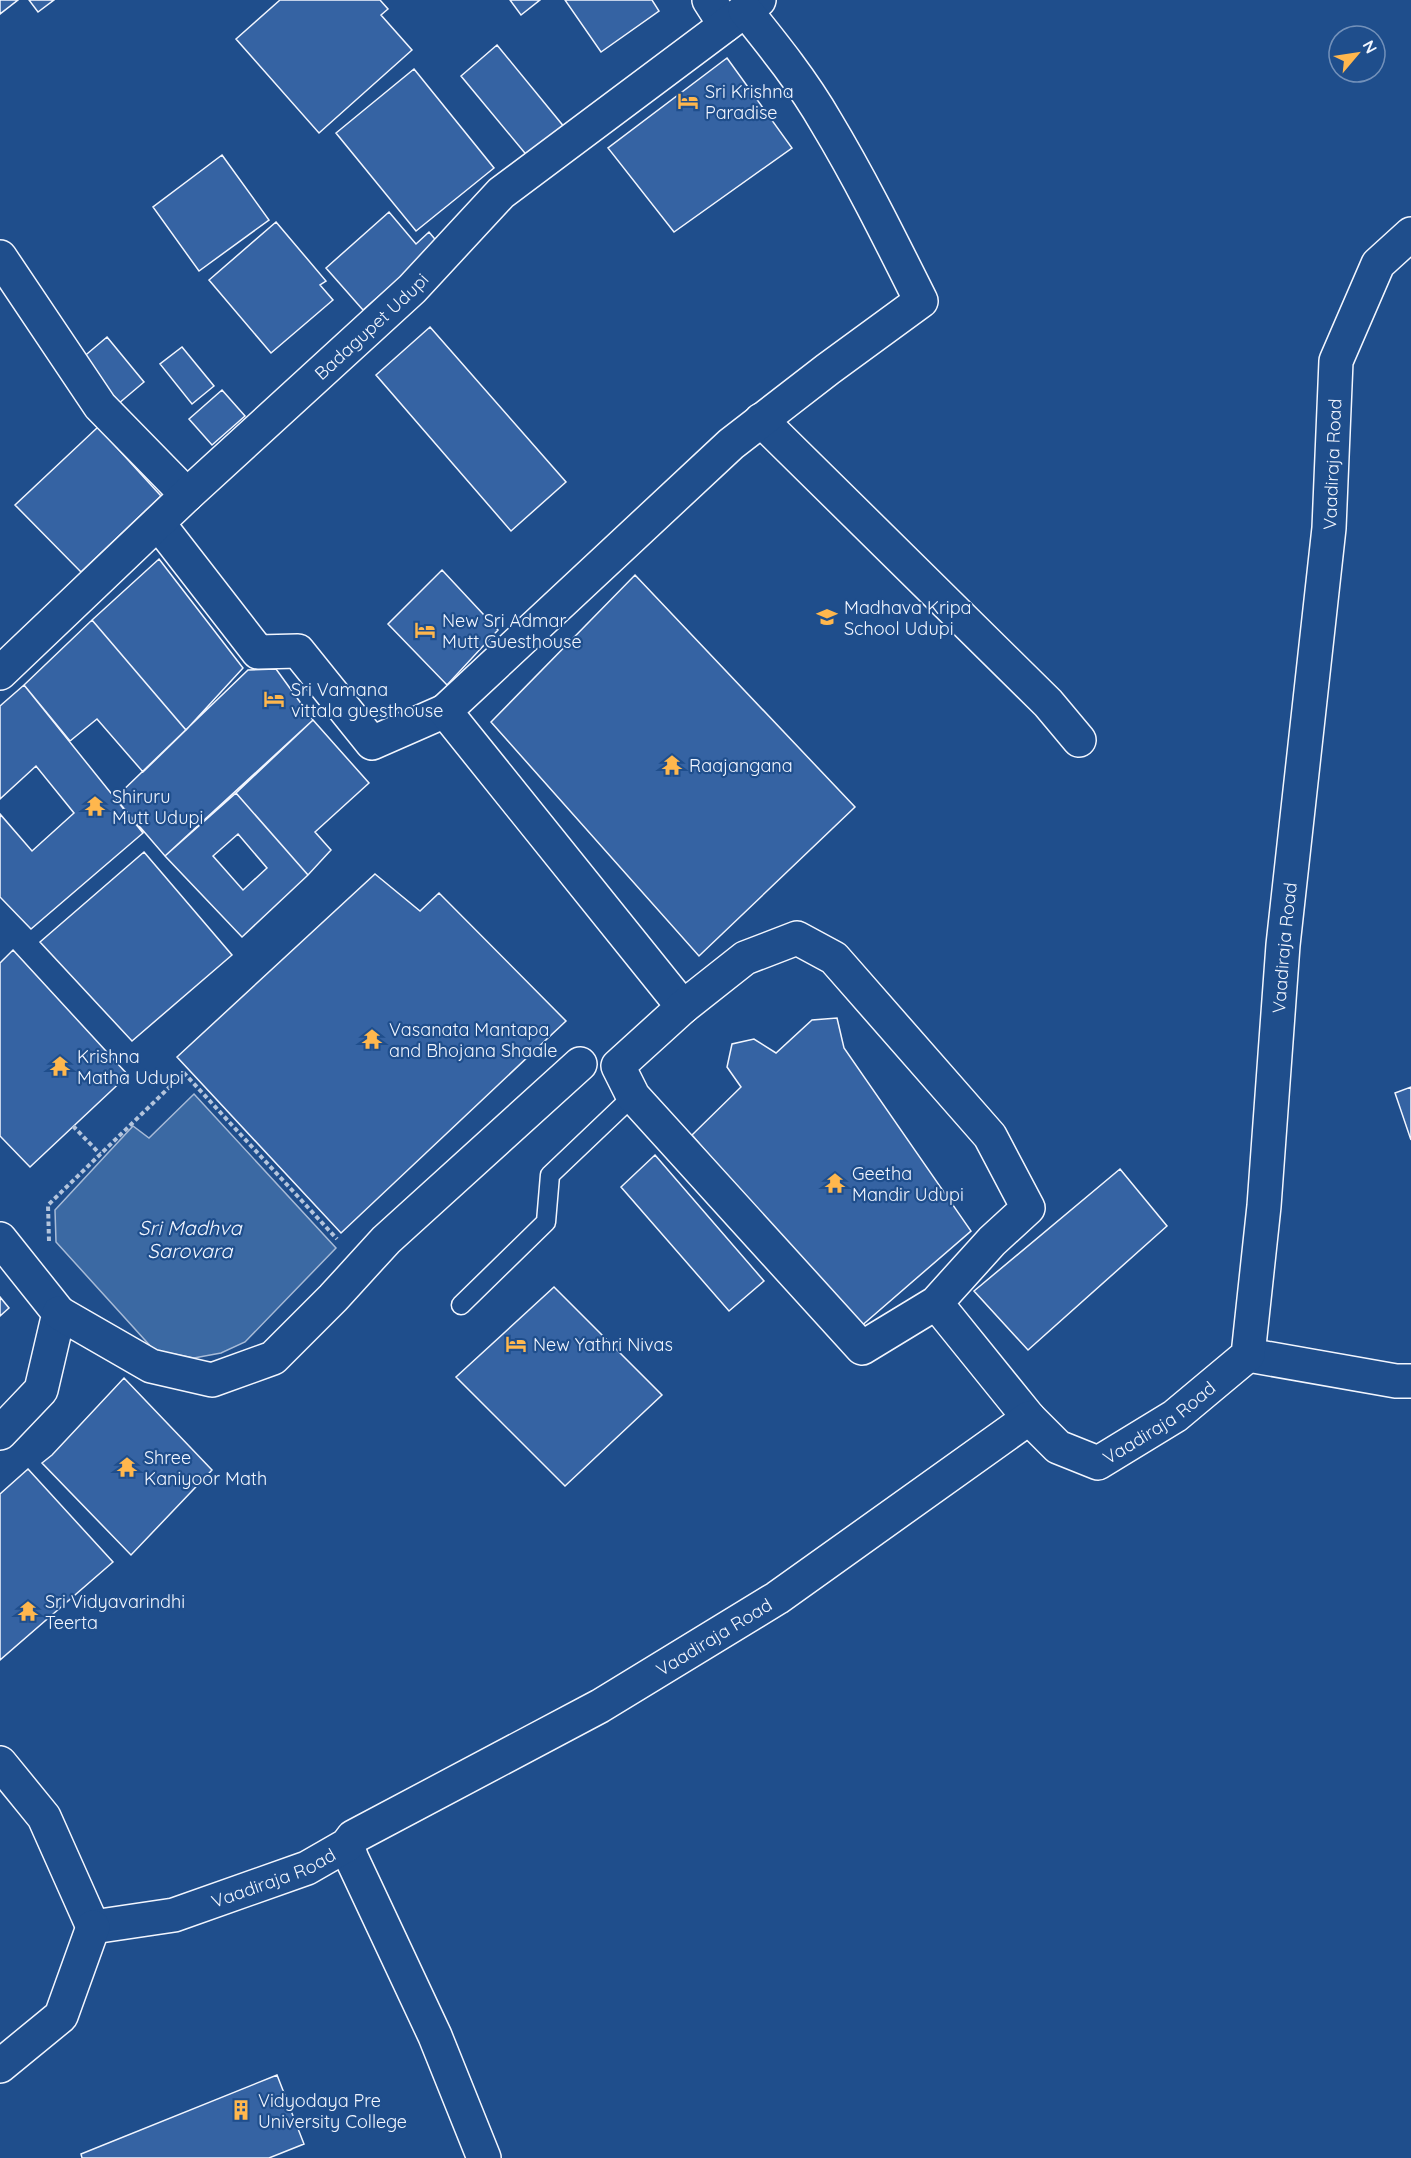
<svg xmlns="http://www.w3.org/2000/svg" width="1411" height="2158" viewBox="0 0 1411 2158" font-family="Quicksand,sans-serif">
	<style>
		.water { fill: #3b69a3; stroke: #a8bbd7; stroke-width: 1.5 }
		.building { fill: #3563a3; stroke: #f2f6ff; stroke-width: 1.5; fill-rule: evenodd }
		.lines { fill: none; stroke-linecap: round; stroke-linejoin: round }
		.lane-casing { stroke: #f2f6ff; stroke-width: 21 }
		.street-casing { stroke: #f2f6ff; stroke-width: 36 }
		.path { stroke: #b3c4dc; stroke-width: 4; stroke-dasharray: 4.5 3; stroke-linecap: butt }
		.lane { stroke: #1f4e8c; stroke-width: 18 }
		.street { stroke: #1f4e8c; stroke-width: 33 }
		.labels { text-anchor: middle; dominant-baseline: central; stroke-width: 4.5; stroke-linejoin: round; paint-order: stroke }
		.poi-label { font-size: 18px; fill: #f2f6ff; stroke: #1f4e8c; text-anchor: start }
		.street-label { font-size: 18px; fill: #f2f6ff; stroke: #1f4e8c }
		.water-label { font-size: 20px; font-style: italic; fill: #f2f6ff; stroke: #1f4e8c }
	</style>
	<rect width="100%" height="100%" fill="#1f4e8c"/>
	<!-- water -->
	<path class="water" d="M194,1094l142,154 -91,94 -24,11 -27,5 -40,-8 -98,-108 -1,-32 78,-84 16,12z"/>
	<!-- building -->
	<path class="building" d="M0,0h18l-18,14z
		M29,0h25l-16,12z
		M280,0h100l8,9 -7,6 31,35 -93,83 -83,-94z
		M510,0h30l-19,15z
		M565,0h87l7,11 -58,41z
		M497,45l68,83 -36,30 -68,-82z
		M727,58l65,90 -118,84 -66,-84z
		M414,69l80,99 -78,63 -80,-98z
		M222,155l47,65 -70,51 -46,-64z
		M389,212l27,32 13,-12 10,12 -76,66 -37,-42z
		M276,222l50,59 -6,4 13,15 -62,53 -62,-73z
		M430,327l136,155 -55,49 -135,-156z
		M107,337l37,45 -26,22 -37,-45z
		M182,347l32,39 -22,18 -32,-40z
		M222,390l23,26 -33,29 -23,-26z
		M98,427l63,69 -80,76 -66,-67z
		M159,559l84,109 -57,62 -94,-110z
		M442,570l56,60 -51,55 -59,-61z
		M635,575l220,232 -156,149 -208,-234z
		M92,620l94,110 -43,42 -46,-53 -27,22 -46,-56z
		M276,669l37,51 -148,136 -50,-58 133,-128z
		M24,685l119,148 -112,96 -31,-32v-83l32,37 42,-38 -38,-47 -36,33v-93z
		M313,720l56,63 -54,49 16,18 -23,25 -72,-82z
		M236,793l72,82 -66,62 -77,-81zM238,834l29,34 -24,22 -30,-34z
		M144,852l88,103 -100,86 -92,-99z
		M375,874l45,37 19,-18 127,128 -225,212 -164,-176z
		M13,950l115,125 -98,92 -30,-31v-173z
		M837,1018l7,30 127,183 -112,97 -50,-55 -117,-138 49,-48 -14,-20 5,-23 22,-5 22,14 36,-33z
		M1411,1087v53l-16,-47z
		M655,1155l109,126 -35,30 -108,-124z
		M1120,1169l47,57 -139,124 -54,-59z
		M554,1287l108,108 -97,91 -109,-109z
		M0,1297l9,11 -9,8z
		M124,1378l88,92 -81,85 -89,-92 10,-8z
		M28,1469l85,93 -113,98v-166z
		M277,2075l27,69 -35,14h-187l-1,-4z"/>
	<g class="lines">
		<!-- lane casing -->
		<g class="lane-casing">
			<path id="lane" d="M461,1305l85,-83 4,-47 83,-79"/>
		</g>
		<!-- street casing -->
		<g class="street-casing">
			<g id="street">
				<path d="M709,0l16,25"/>
				<path d="M0,257l100,149 87,89"/>
				<path d="M761,420l287,283 31,37"/>
				<path d="M158,523l100,129 40,-1 74,92 73,-32"/>
				<path id="s1" d="M0,673l187,-178 225,-206 89,-96 258,-193"/>
				<path d="M683,1007l-238,-296 286,-267 97,-75 93,-68c-30,-60 -60,-121 -95,-179 -23,-40 -52,-76 -81,-112"/>
				<path d="M0,1239l59,74 -18,77 -41,43"/>
				<path d="M936,1303l-74,45 -229,-252 -15,-30 65,-59 62,-49 52,-20 37,20 156,178 38,72 -36,33 -56,62 93,115"/>
				<path d="M59,1313l92,53 61,14 61,-22 60,-60 53,-58 194,-176"/>
				<path d="M1248,1355l148,26h15"/>
				<path d="M0,1763l44,54 49,110"/>
				<path d="M347,1845l5,14 83,177 49,122"/>
				<path id="s2" d="M93,1927l81,-12 133,-47 40,-23 6,-8 247,-131 177,-108 252,-180 29,29 40,16 77,-47 73,-61 16,-149 19,-261 46,-417 7,-167 42,-97 33,-30"/>
				<path d="M0,2066l61,-50 32,-89"/>
			</g>
		</g>
		<!-- path -->
		<path class="path" d="M73,1126l27,28
			M49,1241l-1,-36 136,-132 153,166"/>
		<!-- lane -->
		<use href="#lane" class="lane"/>
		<!-- street -->
		<use href="#street" class="street"/>
	</g>
	<!-- icons -->
	<defs>
		<g id="hotel-bare" transform="scale(1.62)"><path d="M-6-4.5h1.5V1H6V5H4.5V3h-9V5H-6ZM-4 0a1.8 1.8 0 1 1 3.6 0ZM.5 0V-2.5h3Q6-2.5 6 0Z" fill="#ffb74d" stroke="#1f4e8c" stroke-width="2.5" paint-order="stroke"/></g>
		<g id="school-bare" transform="scale(1.62)"><path d="M0-5L7-2L0 1L-7-2ZM-4 1L0 2.5L4 1V4Q0 6-4 4Z" fill="#ffb74d" stroke="#1f4e8c" stroke-width="2.5" paint-order="stroke"/></g>
		<g id="temple-bare" transform="scale(1.62)"><path d="M0-6L5-2H3V0L6.5 2.5H4V6H1.5V3h-3V6H-4V2.5H-6.5L-3 0V-2H-5Z" fill="#ffb74d" stroke="#1f4e8c" stroke-width="2.5" paint-order="stroke"/></g>
		<g id="building-bare" transform="scale(1.62)"><path d="M-4-6H4V6H1V3H-1V6H-4ZM-2.5-4.3h1.7v1.8h-1.7ZM.8-4.3h1.7v1.8H.8ZM-2.5-1h1.7V.8h-1.7ZM.8-1h1.7V.8H.8Z" fill="#ffb74d" stroke="#1f4e8c" stroke-width="2.5" paint-order="stroke"/></g>
	</defs>
	<g fill-rule="evenodd">
		<use href="#hotel-bare" x="688" y="101"/>
		<use href="#school-bare" x="827" y="617"/>
		<use href="#hotel-bare" x="425" y="630"/>
		<use href="#hotel-bare" x="274" y="699"/>
		<use href="#temple-bare" x="672" y="765"/>
		<use href="#temple-bare" x="95" y="806"/>
		<use href="#temple-bare" x="372" y="1039"/>
		<use href="#temple-bare" x="60" y="1066"/>
		<use href="#temple-bare" x="835" y="1183"/>
		<use href="#hotel-bare" x="516" y="1344"/>
		<use href="#temple-bare" x="127" y="1467"/>
		<use href="#temple-bare" x="28" y="1611"/>
		<use href="#building-bare" x="241" y="2110"/>
	</g>
	<g class="labels">
		<!-- poi labels -->
		<g class="poi-label">
			<text x="705" y="91">Sri Krishna<tspan x="705" dy="21">Paradise</tspan></text>
			<text x="844" y="607">Madhava Kripa<tspan x="844" dy="21">School Udupi</tspan></text>
			<text x="442" y="620">New Sri Admar<tspan x="442" dy="21">Mutt Guesthouse</tspan></text>
			<text x="291" y="689">Sri Vamana<tspan x="291" dy="21">vittala guesthouse</tspan></text>
			<text x="689" y="765">Raajangana</text>
			<text x="112" y="796">Shiruru<tspan x="112" dy="21">Mutt Udupi</tspan></text>
			<text x="389" y="1029">Vasanata Mantapa<tspan x="389" dy="21">and Bhojana Shaale</tspan></text>
			<text x="77" y="1056">Krishna<tspan x="77" dy="21">Matha Udupi</tspan></text>
			<text x="852" y="1173">Geetha<tspan x="852" dy="21">Mandir Udupi</tspan></text>
			<text x="533" y="1344">New Yathri Nivas</text>
			<text x="144" y="1457">Shree<tspan x="144" dy="21">Kaniyoor Math</tspan></text>
			<text x="45" y="1601">Sri Vidyavarindhi<tspan x="45" dy="21">Teerta</tspan></text>
			<text x="258" y="2100">Vidyodaya Pre<tspan x="258" dy="21">University College</tspan></text>
		</g>
		<!-- street labels -->
		<g class="street-label">
			<text stroke="none"><textPath href="#s1" startOffset="508">Badagupet Udupi</textPath></text>
			<text stroke="none"><textPath href="#s2" startOffset="2240">Vaadiraja Road</textPath></text>
			<text stroke="none"><textPath href="#s2" startOffset="1754">Vaadiraja Road</textPath></text>
			<text stroke="none"><textPath href="#s2" startOffset="1233">Vaadiraja Road</textPath></text>
			<text stroke="none"><textPath href="#s2" startOffset="692">Vaadiraja Road</textPath></text>
			<text stroke="none"><textPath href="#s2" startOffset="188">Vaadiraja Road</textPath></text>
		</g>
		<!-- water labels -->
		<g class="water-label">
			<text x="190" y="1227">Sri Madhva<tspan x="190" dy="23">Sarovara</tspan></text>
		</g>
	</g>
	<!-- north arrow -->
	<g transform="translate(1357 54) rotate(61)"><circle r="28" fill="#1f4e8c" stroke="#7391ba" stroke-width="1.5"/>
	<path d="M0-4.5L10 22L0 15L-10 22Z" fill="#ffb74d"/>
	<text y="-9" font-size="16" font-weight="bold" text-anchor="middle" fill="#f2f6ff">N</text>
	</g>
</svg>
